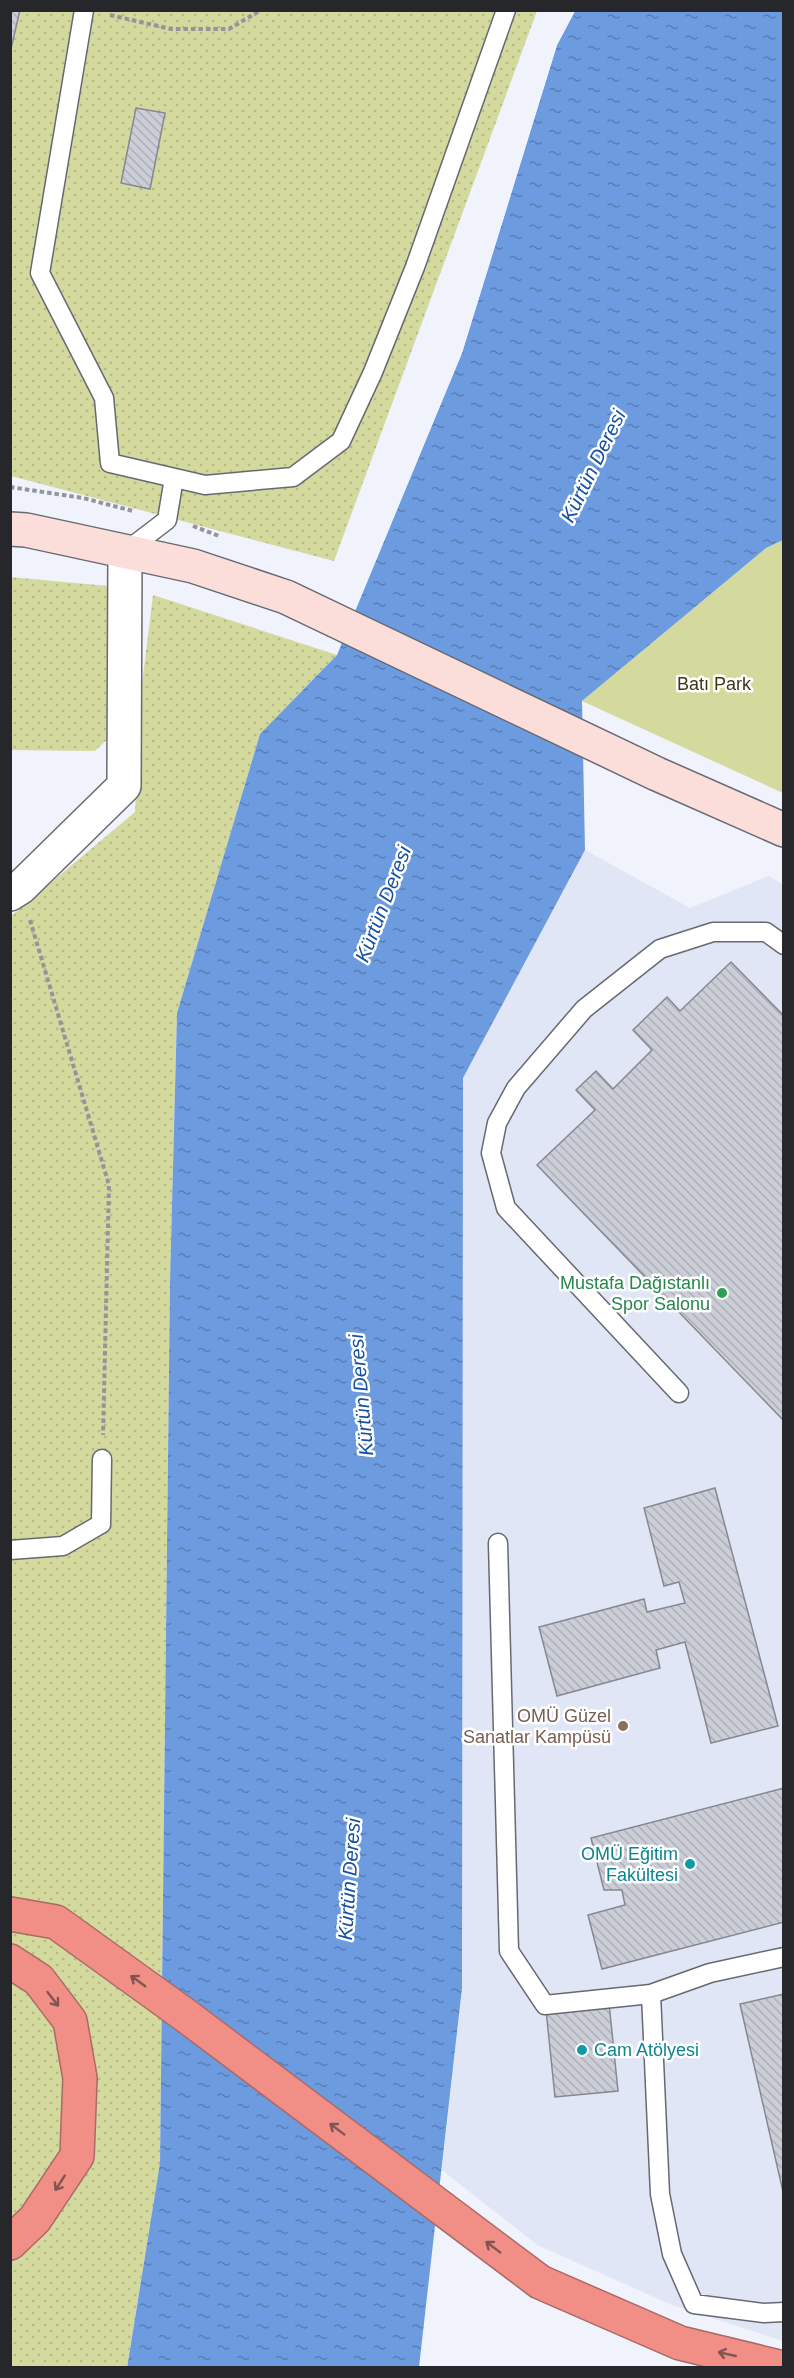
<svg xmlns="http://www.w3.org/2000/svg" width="794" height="2378" viewBox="0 0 794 2378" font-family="Helvetica,sans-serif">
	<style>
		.built { fill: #e1e6f6 }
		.grass { fill: url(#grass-dots) }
		.park { fill: #d4d99e }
		.water { fill: url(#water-ripples) }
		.pier { fill: #f0f2fc }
		.building { fill: url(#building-back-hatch); stroke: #858890; stroke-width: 1.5 }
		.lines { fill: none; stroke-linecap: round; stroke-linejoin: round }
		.lane-casing { stroke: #676971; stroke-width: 21 }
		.street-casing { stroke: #676971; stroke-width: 36 }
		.secondary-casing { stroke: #676971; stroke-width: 36 }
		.highway-casing { stroke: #aa6a66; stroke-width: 36 }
		.path { stroke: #94959c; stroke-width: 4; stroke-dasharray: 4.5 3; stroke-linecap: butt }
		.lane { stroke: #fff; stroke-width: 18 }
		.street { stroke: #fff; stroke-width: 33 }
		.secondary { stroke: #fbddda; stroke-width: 33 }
		.highway { stroke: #f18e85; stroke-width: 33 }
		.oneway { stroke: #815554 }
		.leisure-dot { fill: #2e9e5b; stroke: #fff; stroke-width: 2 }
		.education-dot { fill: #8d6e63; stroke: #fff; stroke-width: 2 }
		.culture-dot { fill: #0f9aa8; stroke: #fff; stroke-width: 2 }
		.labels { text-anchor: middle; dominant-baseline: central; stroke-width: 5; stroke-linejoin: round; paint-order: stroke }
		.park-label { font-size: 18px; fill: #383a14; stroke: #fff }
		.leisure-label { font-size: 18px; fill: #27864d; stroke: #fff; text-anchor: end }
		.education-label { font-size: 18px; fill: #785e54; stroke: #fff; text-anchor: end }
		.culture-label { font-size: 18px; fill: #0d838f; stroke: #fff; text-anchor: end }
		.water-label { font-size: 20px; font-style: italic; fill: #1450a0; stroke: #fff }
	</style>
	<defs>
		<pattern id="grass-dots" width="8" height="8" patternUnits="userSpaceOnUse" patternTransform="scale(1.5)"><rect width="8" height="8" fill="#d4d99e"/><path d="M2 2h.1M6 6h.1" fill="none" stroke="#b6ba88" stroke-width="1.8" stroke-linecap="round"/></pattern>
		<pattern id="water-ripples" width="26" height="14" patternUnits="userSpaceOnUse" patternTransform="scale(1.5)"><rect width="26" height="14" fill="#6c9bdf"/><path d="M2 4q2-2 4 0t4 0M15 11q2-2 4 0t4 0" fill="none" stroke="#597eb5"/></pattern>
		<pattern id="building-back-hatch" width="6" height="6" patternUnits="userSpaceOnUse" patternTransform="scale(1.5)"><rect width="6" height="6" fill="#cbced7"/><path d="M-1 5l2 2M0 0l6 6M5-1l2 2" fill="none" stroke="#aeb1b9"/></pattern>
	</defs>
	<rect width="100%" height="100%" fill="#f0f2fc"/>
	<!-- built -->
	<path class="built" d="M585,850l105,58 79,-32 15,9 -1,1456 -111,-36 -135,-60 -95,-75 20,-182 1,-910z"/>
	<!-- grass -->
	<path class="grass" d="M10,11h527l-203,550 -323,-85z
		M10,577l98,9 7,146 -20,19 -84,-1z
		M153,595l184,60 -77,79 -83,279 -7,269 -10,882 -33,203h-116l-1,-1450 125,-105 7,-128z"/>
	<!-- park -->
	<path class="park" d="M783,540v253l-201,-92 184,-153z"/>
	<!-- water -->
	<path class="water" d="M575,11h208v529l-17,8 -184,153 3,149 -122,228 -1,910 -43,379 -292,1 33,-205 10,-881 7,-269 83,-279 77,-79 125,-302 95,-308z"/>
	<!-- pier -->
	<path class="pier" d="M571,10l4,1 -18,34 -95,308 -92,221 -3,-1 10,-27 83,-194 94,-307z"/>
	<!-- building -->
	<path class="building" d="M10,10h10l-10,43z
		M136,108l29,5 -15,76 -29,-6z
		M731,962l53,54v405l-247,-256 58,-55 -19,-20 20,-19 17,18 39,-39 -19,-20 34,-33 13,14z
		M715,1488l63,238 -67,17 -26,-101 -29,8 4,18 -103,28 -18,-69 105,-28 3,13 38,-9 -6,-21 -15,4 -20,-78z
		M784,1788v134l-182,47 -14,-54 37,-10 -3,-15h-18l-13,-52z
		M784,1994v202l-44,-192z
		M609,2003l9,88 -63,6 -9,-87z"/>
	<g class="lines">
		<!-- lane casing -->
		<g class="lane-casing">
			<path id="lane" d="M84,10l-44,263 64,125 6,65 95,22 88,-8 48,-36 32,-69 42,-105 91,-257
				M125,552l42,-32 7,-42
				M679,1393l-173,-185 -15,-55 6,-30 19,-35 68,-79 76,-60 53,-17h53l18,13
				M498,1543l11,408 36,54 106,-11 9,200 12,60 22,50 70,9 20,-1
				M10,1550l53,-4 38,-22 1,-65
				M651,1994l59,-21 74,-16"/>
		</g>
		<!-- street casing -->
		<g class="street-casing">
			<path id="street" d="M10,894l11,-7 103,-101 1,-234"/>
		</g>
		<!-- secondary casing -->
		<g class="secondary-casing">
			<path id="secondary" d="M10,529l16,1 167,36 93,31 371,177 127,56"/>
		</g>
		<!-- highway casing -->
		<g class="highway-casing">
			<path id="highway" d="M10,1914l46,8 129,93 355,267 140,61 103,25
				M10,1961l29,19 31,41 10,57 -3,78 -42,63 -25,24"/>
		</g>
		<!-- path -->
		<path class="path" d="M110,15l61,14h58l32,-19
			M10,487l73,11 50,13
			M193,526l26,10
			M30,920l79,265 -6,250"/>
		<!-- lane -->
		<use href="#lane" class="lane"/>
		<!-- street -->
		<use href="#street" class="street"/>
		<!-- secondary -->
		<use href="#secondary" class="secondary"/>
		<!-- highway -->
		<use href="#highway" class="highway"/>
	</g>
	<!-- one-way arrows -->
	<defs><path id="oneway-shaft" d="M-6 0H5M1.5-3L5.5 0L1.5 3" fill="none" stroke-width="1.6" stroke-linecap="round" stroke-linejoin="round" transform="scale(1.5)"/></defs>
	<g class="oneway">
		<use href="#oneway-shaft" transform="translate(138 1981) rotate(-144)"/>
		<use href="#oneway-shaft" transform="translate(53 1999) rotate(52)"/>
		<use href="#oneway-shaft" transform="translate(337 2129) rotate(-143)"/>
		<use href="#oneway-shaft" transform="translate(60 2183) rotate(123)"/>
		<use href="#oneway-shaft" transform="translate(493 2247) rotate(-143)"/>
		<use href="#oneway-shaft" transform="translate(727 2354) rotate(-167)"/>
	</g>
	<!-- markers -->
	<circle class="leisure-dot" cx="722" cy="1293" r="6"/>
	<circle class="education-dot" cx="623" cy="1726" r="6"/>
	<g class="culture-dot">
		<circle cx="690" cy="1864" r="6"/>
		<circle cx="582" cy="2050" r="6"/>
	</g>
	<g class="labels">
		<!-- park labels -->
		<g class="park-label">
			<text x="714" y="684">Batı Park</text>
		</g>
		<!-- leisure labels -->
		<g class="leisure-label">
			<text x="710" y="1283">Mustafa Dağıstanlı<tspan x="710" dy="21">Spor Salonu</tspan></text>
		</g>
		<!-- education labels -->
		<g class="education-label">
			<text x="611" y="1716">OMÜ Güzel<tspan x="611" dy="21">Sanatlar Kampüsü</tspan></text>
		</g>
		<!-- culture labels -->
		<g class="culture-label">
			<text x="678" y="1854">OMÜ Eğitim<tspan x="678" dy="21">Fakültesi</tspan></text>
			<text x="594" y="2050" text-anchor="start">Cam Atölyesi</text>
		</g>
		<!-- water labels -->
		<g class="water-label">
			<text transform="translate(593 466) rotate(-64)">Kürtün Deresi</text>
			<text transform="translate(383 904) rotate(-69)">Kürtün Deresi</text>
			<text transform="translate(361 1395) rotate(-95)">Kürtün Deresi</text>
			<text transform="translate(349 1879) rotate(-86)">Kürtün Deresi</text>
		</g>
	</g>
	<!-- border -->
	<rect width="794" height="2378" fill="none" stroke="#26272b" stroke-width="24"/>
</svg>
